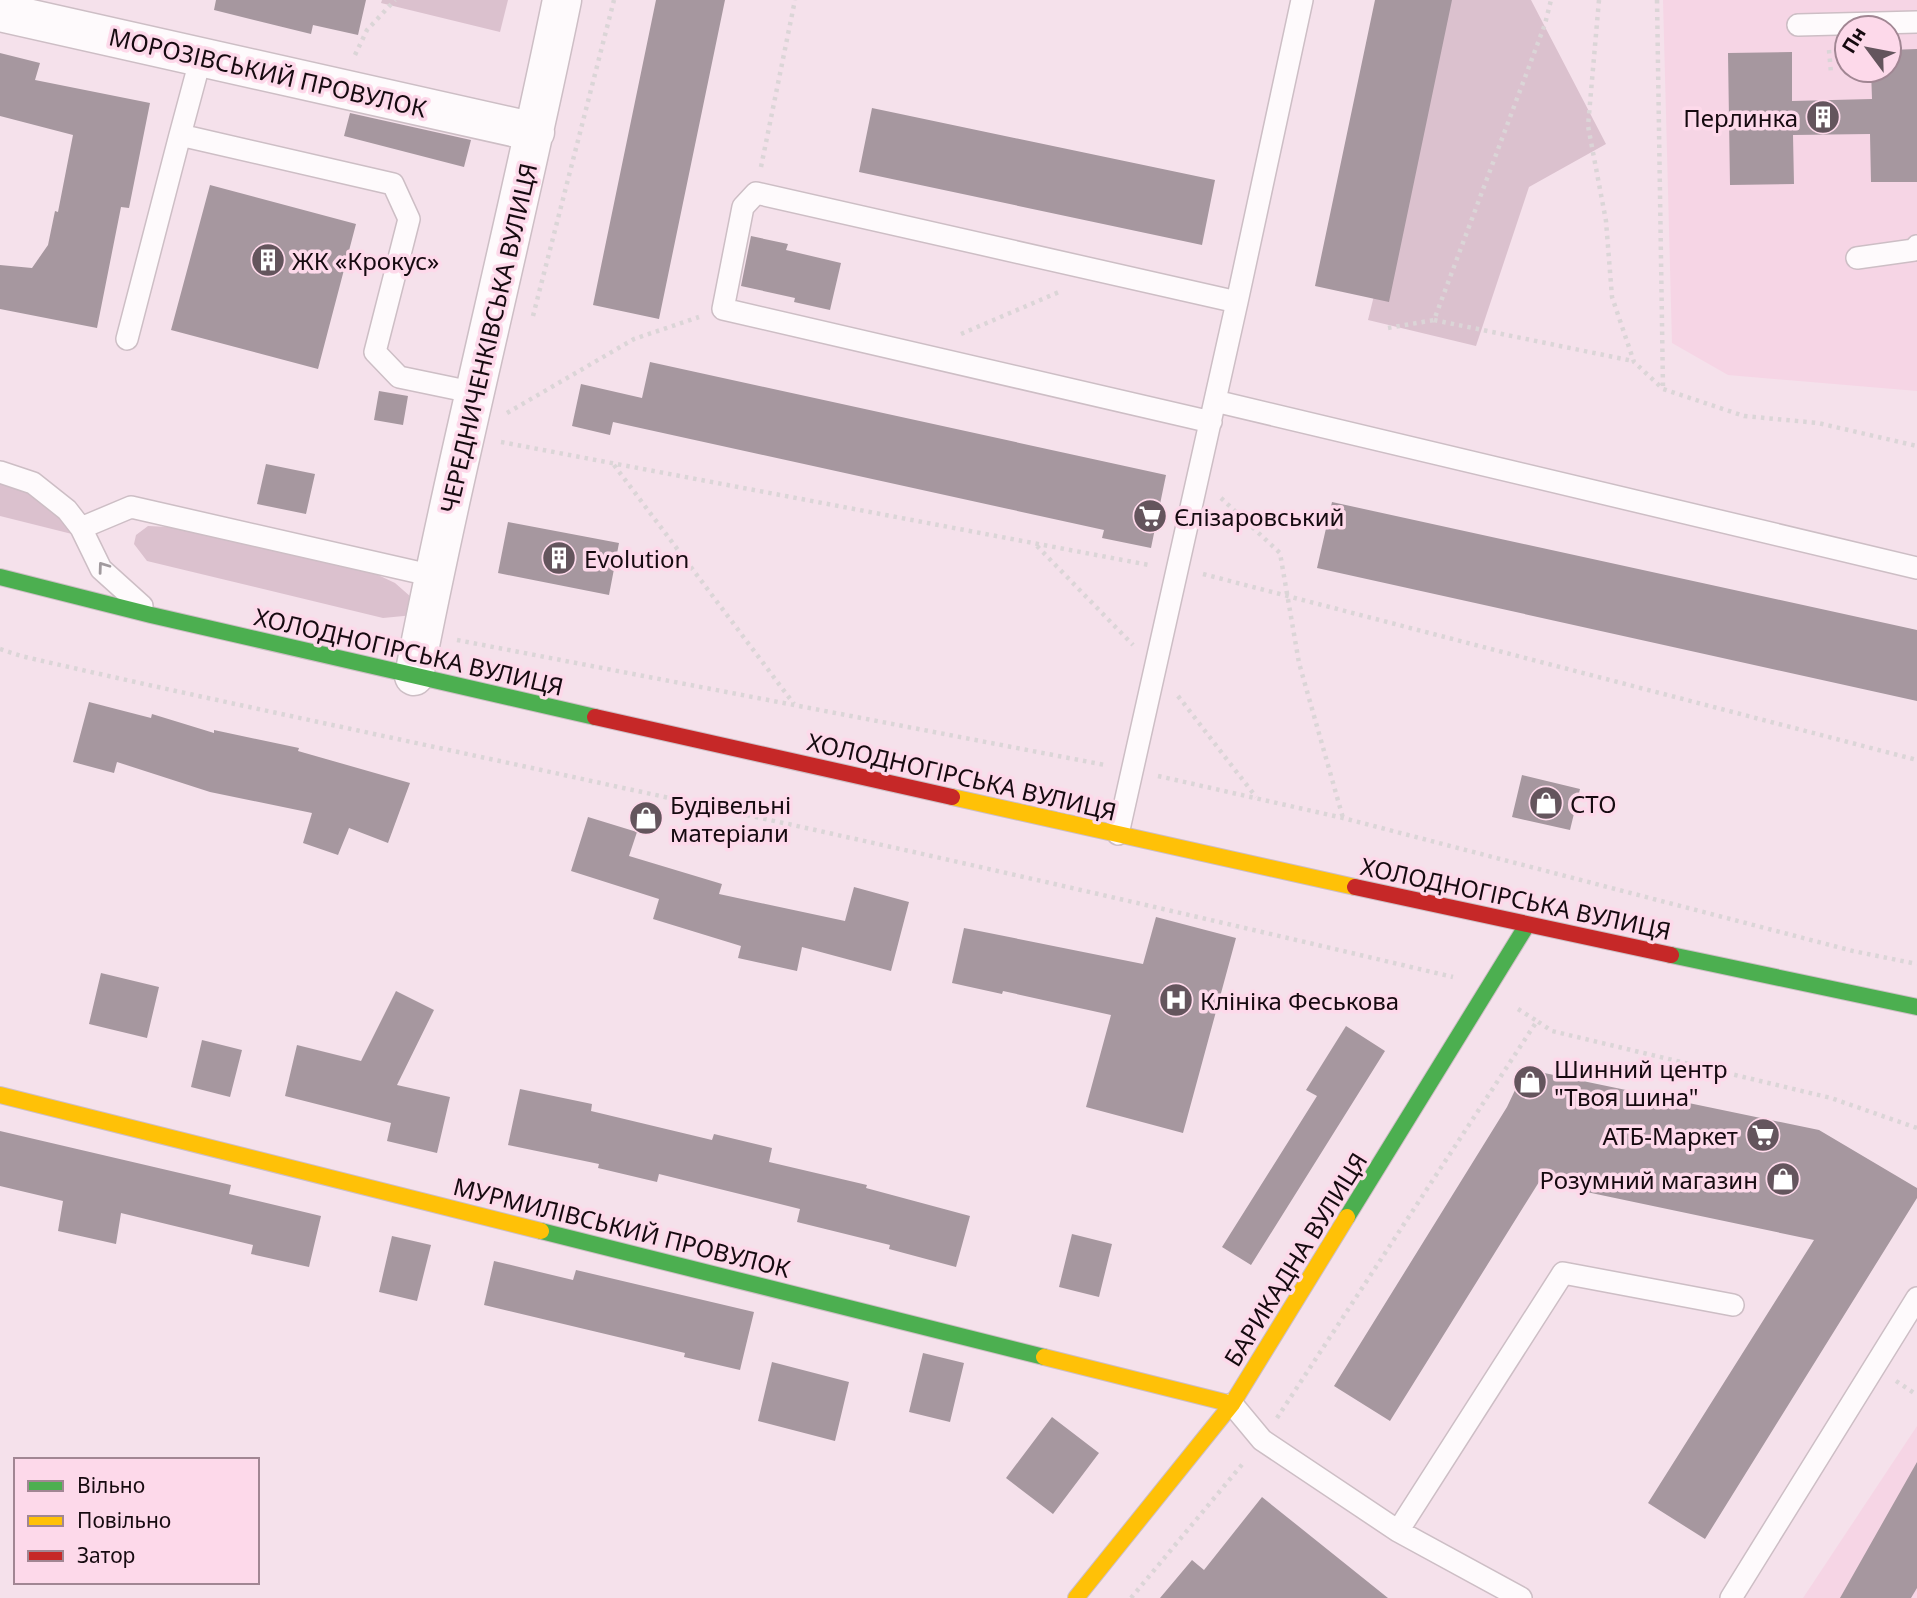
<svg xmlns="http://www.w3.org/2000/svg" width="1917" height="1598" viewBox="0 0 1917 1598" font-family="'Noto Sans',sans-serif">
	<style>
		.built { fill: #f6d5e5; fill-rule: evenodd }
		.green { fill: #dbc1ce }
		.building { fill: #a6979f }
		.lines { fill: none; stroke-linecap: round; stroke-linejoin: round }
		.lane-casing { stroke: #cdbec5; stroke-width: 24 }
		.street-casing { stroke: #cdbec5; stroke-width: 41 }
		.fast-casing { stroke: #cdbec5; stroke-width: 18 }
		.slow-casing { stroke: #cdbec5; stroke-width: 18 }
		.jam-casing { stroke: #cdbec5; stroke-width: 18 }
		.path { stroke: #dbd5d7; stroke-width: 4.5; stroke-dasharray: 3.5 5; stroke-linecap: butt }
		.lane { stroke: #fefafc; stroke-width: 21 }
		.street { stroke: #fefafc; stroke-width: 38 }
		.fast { stroke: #4caf50; stroke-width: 16 }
		.slow { stroke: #ffc107; stroke-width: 16 }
		.jam { stroke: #c62828; stroke-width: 16 }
		.oneway { stroke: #a19a9e }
		.labels { text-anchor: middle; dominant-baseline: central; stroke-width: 7; stroke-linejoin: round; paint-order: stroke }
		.street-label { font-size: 24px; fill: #160a10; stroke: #fdd9ea }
		.poi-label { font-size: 24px; fill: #160a10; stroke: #fdd9ea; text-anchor: start }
	</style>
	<rect width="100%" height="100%" fill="#f5e1eb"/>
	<!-- built -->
	<path class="built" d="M1663,0h254v391l-189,-16 -56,-32zM1847,28h42v42h-42z
		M1917,1426v172h-114z"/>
	<!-- green -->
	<path class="green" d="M382,0h126l-8,32 -119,-29z
		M1447,0h84l75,144 -77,43 -53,159 -108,-26z
		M0,476l27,7 49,52 -76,-19z
		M148,526l21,1 41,8 166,39 19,9 16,14 3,18 -31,3 -236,-57 -13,-17 2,-9z"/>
	<!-- building -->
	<path class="building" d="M216,0h150l-8,35 -45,-10 -2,9 -97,-24z
		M656,0h69l-66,319 -66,-14z
		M1375,0h77l-63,302 -74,-16z
		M1917,49v133h-46l-1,-48 -77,1 1,49 -64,1 -2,-132 64,-1v49l80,-2 -1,-29h18v-20z
		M0,53l40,10 -5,17 115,23 -21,105 -8,-1 -24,121 -97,-19v-44l32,3 16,-23 7,-34 3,1 15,-77 -73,-19z
		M872,108l343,72 -13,65 -343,-73z
		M350,113l121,27 -7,27 -120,-31z
		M210,185l146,39 -38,145 -147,-39z
		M751,236l37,8 -2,6 55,13 -11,47 -36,-8 1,-4 -54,-12z
		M650,362l516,113 -15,73 -49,-10 2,-8 -491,-108 -3,13 -38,-9 9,-42 61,14z
		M379,391l29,5 -5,29 -29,-5z
		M266,464l49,10 -9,40 -49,-10z
		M1332,502l585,128v71l-600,-133z
		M508,522l111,21 -10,52 -111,-22z
		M89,702l62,16 1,-4 62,19v-3l85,18 -1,3 112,32 -22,60 -39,-15 -11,27 -35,-12 9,-30 -102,-21 -93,-30 -3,11 -41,-11z
		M1522,775l58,14 -10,41 -58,-13z
		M588,817l49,15 -8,24 93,28 -3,10 126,27 9,-34 55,15 -18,69 -89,-24 -5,24 -59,-13 3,-12 -88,-27 6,-20 -88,-28z
		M1156,917l80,21 -53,195 -97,-26 25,-92 -108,-24 -1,3 -50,-11 12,-55 179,36z
		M101,973l58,14 -12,51 -58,-14z
		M396,991l38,19 -37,75 53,12 -13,56 -50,-12 4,-18 -106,-27 12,-51 64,16z
		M1346,1026l39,25 -134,214 -29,-18 95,-151 -11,-6z
		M202,1040l40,10 -12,47 -39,-10z
		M1525,1069l294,61 98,58v10l-212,341 -57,-36 166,-263 -275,-58 -149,239 -56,-35 173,-279z
		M520,1089l72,15 -1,7 121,29 2,-6 58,14 -3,14 98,23 -1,3 104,28 -14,51 -67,-18 1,-4 -93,-23 3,-13 -141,-35 -2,8 -59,-14 1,-4 -91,-19z
		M0,1131l231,54 -2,9 92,22 -12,51 -58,-13 2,-9 -132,-32 -5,31 -58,-13 5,-30 -63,-15z
		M1072,1234l40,10 -13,53 -40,-10z
		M392,1236l39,9 -14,56 -38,-9z
		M494,1261l79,19 3,-10 178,42 -14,58 -56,-13 1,-4 -201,-48z
		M923,1353l41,10 -14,59 -41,-10z
		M772,1362l77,20 -14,59 -77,-20z
		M1052,1417l47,36 -46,61 -47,-36z
		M1917,1462v126l-6,10h-71z
		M1262,1497l126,101h-228l32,-38 12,10z"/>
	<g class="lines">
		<!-- lane casing -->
		<g class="lane-casing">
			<path id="lane" d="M1798,25l119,-3
				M180,135l21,-78
				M1857,258l57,-8 3,-4
				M127,339l53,-204 213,49 16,35 -34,133 24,25 77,16
				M1215,401l702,167
				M1211,422l-488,-113 20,-102 13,-14 481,109
				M0,472l33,11 34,27 14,18 20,41 41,37
				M81,528l50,-21 303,69
				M1118,834l119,-532 65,-302
				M1232,1404l30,36 136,91 123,67
				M1398,1531l165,-258 170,32
				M1731,1598l186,-300"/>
		</g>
		<!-- street casing -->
		<g class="street-casing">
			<path id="street" d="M0,12l535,120
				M414,676c44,-227 102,-450 148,-676"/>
		</g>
		<!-- fast casing -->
		<g class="fast-casing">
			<path id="fast" d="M0,577l151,38 444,102
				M1671,955l246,52
				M1347,1217l180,-292
				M541,1231l503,126"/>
		</g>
		<!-- slow casing -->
		<g class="slow-casing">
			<path id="slow" d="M952,797l403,90
				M0,1095l541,136
				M1044,1357l188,47
				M1076,1598l156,-194 115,-187"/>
		</g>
		<!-- jam casing -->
		<g class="jam-casing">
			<path id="jam" d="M595,717l357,80
				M1355,887l316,68"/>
		</g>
		<!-- path -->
		<path class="path" d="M1599,0l-11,126 18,95 6,76 22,65 29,27 81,27 74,7 99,23
			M1657,0l6,388
			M1829,50l2,23
			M355,55l12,-25 28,-30
			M761,167l34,-167
			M533,316l81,-316
			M1434,320l199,41
			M1388,328l46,-8 111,-296 6,-24
			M961,334l98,-42
			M507,413l127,-74 65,-22
			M501,442l648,123
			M614,465l180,239
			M1221,498l59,55 19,110 44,155
			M1037,546l96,99
			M1203,574l714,186
			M457,640l648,125
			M0,649l21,7c194,45 389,85 584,128 283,61 566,126 848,193
			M1178,696l78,101
			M1158,776l185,42 510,133 64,13
			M1518,1009l19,12
			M1896,1381l21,14
			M1277,1418l260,-397 15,10 279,67 86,30
			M1131,1598l114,-137"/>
		<!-- lane -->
		<use href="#lane" class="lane"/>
		<!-- street -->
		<use href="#street" class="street"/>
		<!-- fast -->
		<use href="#fast" class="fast"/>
		<!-- slow -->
		<use href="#slow" class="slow"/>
		<!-- jam -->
		<use href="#jam" class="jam"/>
	</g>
	<!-- one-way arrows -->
	<defs><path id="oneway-chevron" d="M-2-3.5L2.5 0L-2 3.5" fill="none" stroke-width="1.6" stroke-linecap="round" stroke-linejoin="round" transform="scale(1.75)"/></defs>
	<use class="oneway" href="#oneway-chevron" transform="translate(103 567) rotate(-126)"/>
	<!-- icons -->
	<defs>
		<g id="building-disc" transform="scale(1.75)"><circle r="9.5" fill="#64555d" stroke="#fdd9ea"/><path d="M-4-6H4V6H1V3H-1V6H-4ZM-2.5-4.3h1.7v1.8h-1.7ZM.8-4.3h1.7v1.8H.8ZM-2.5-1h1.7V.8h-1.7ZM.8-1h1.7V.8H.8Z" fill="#fff"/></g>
		<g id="supermarket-disc" transform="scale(1.75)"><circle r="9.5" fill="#64555d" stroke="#fdd9ea"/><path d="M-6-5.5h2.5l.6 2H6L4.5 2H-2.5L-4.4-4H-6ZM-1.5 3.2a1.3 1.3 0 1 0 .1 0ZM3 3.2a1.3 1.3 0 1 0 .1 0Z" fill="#fff"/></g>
		<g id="shop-disc" transform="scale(1.75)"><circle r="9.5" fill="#64555d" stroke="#fdd9ea"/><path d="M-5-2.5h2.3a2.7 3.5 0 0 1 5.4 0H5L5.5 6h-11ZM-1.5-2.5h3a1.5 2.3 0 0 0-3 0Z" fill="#fff"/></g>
		<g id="hospital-disc" transform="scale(1.75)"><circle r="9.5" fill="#64555d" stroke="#fdd9ea"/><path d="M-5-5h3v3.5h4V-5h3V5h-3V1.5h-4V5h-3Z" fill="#fff"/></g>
	</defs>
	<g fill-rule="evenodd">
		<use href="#building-disc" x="1823" y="117"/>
		<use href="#building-disc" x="268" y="260"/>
		<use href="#supermarket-disc" x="1150" y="516"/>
		<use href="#building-disc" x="559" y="558"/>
		<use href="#shop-disc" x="1546" y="803"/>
		<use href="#shop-disc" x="646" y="818"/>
		<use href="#hospital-disc" x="1176" y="1000"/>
		<use href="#shop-disc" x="1530" y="1082"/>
		<use href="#supermarket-disc" x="1763" y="1135"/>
		<use href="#shop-disc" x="1783" y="1179"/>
	</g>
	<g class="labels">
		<!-- street labels -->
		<g class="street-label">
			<text transform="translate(268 72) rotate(13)">МОРОЗІВСЬКИЙ ПРОВУЛОК</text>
			<text transform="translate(488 338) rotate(-77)">ЧЕРЕДНИЧЕНКІВСЬКА ВУЛИЦЯ</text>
			<text transform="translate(409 651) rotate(13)">ХОЛОДНОГІРСЬКА ВУЛИЦЯ</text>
			<text transform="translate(962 776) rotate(13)">ХОЛОДНОГІРСЬКА ВУЛИЦЯ</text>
			<text transform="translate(1516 898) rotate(12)">ХОЛОДНОГІРСЬКА ВУЛИЦЯ</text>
			<text transform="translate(622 1227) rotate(14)">МУРМИЛІВСЬКИЙ ПРОВУЛОК</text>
			<text transform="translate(1295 1259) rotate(-58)">БАРИКАДНА ВУЛИЦЯ</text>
		</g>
		<!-- poi labels -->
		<g class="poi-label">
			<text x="1798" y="117" text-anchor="end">Перлинка</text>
			<text x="292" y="260">ЖК «Крокус»</text>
			<text x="1174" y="516">Єлізаровський</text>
			<text x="584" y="558">Evolution</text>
			<text x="1570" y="803">СТО</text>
			<text x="670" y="804">Будівельні<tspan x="670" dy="28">матеріали</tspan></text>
			<text x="1200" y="1000">Клініка Феськова</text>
			<text x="1554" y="1068">Шинний центр<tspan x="1554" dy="28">"Твоя шина"</tspan></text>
			<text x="1738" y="1135" text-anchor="end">АТБ-Маркет</text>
			<text x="1758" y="1179" text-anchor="end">Розумний магазин</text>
		</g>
	</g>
	<!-- legend -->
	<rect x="14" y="1458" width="245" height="126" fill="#fdd9ea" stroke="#a18693" stroke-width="2"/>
	<rect x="28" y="1481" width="35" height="10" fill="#4caf50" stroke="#a18693" stroke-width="2"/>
	<text x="77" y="1493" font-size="21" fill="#160a10">Вільно</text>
	<rect x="28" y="1516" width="35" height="10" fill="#ffc107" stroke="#a18693" stroke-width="2"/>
	<text x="77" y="1528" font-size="21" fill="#160a10">Повільно</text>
	<rect x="28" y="1551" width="35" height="10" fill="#c62828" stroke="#a18693" stroke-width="2"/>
	<text x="77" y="1563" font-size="21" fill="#160a10">Затор</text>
	<!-- north arrow -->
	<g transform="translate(1868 49) rotate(302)"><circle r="33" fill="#fdd9ea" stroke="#a18693" stroke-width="2"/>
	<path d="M0-5L12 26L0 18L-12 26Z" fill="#64555d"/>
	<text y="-10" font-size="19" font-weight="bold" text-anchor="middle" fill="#160a10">Пн</text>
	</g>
</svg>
